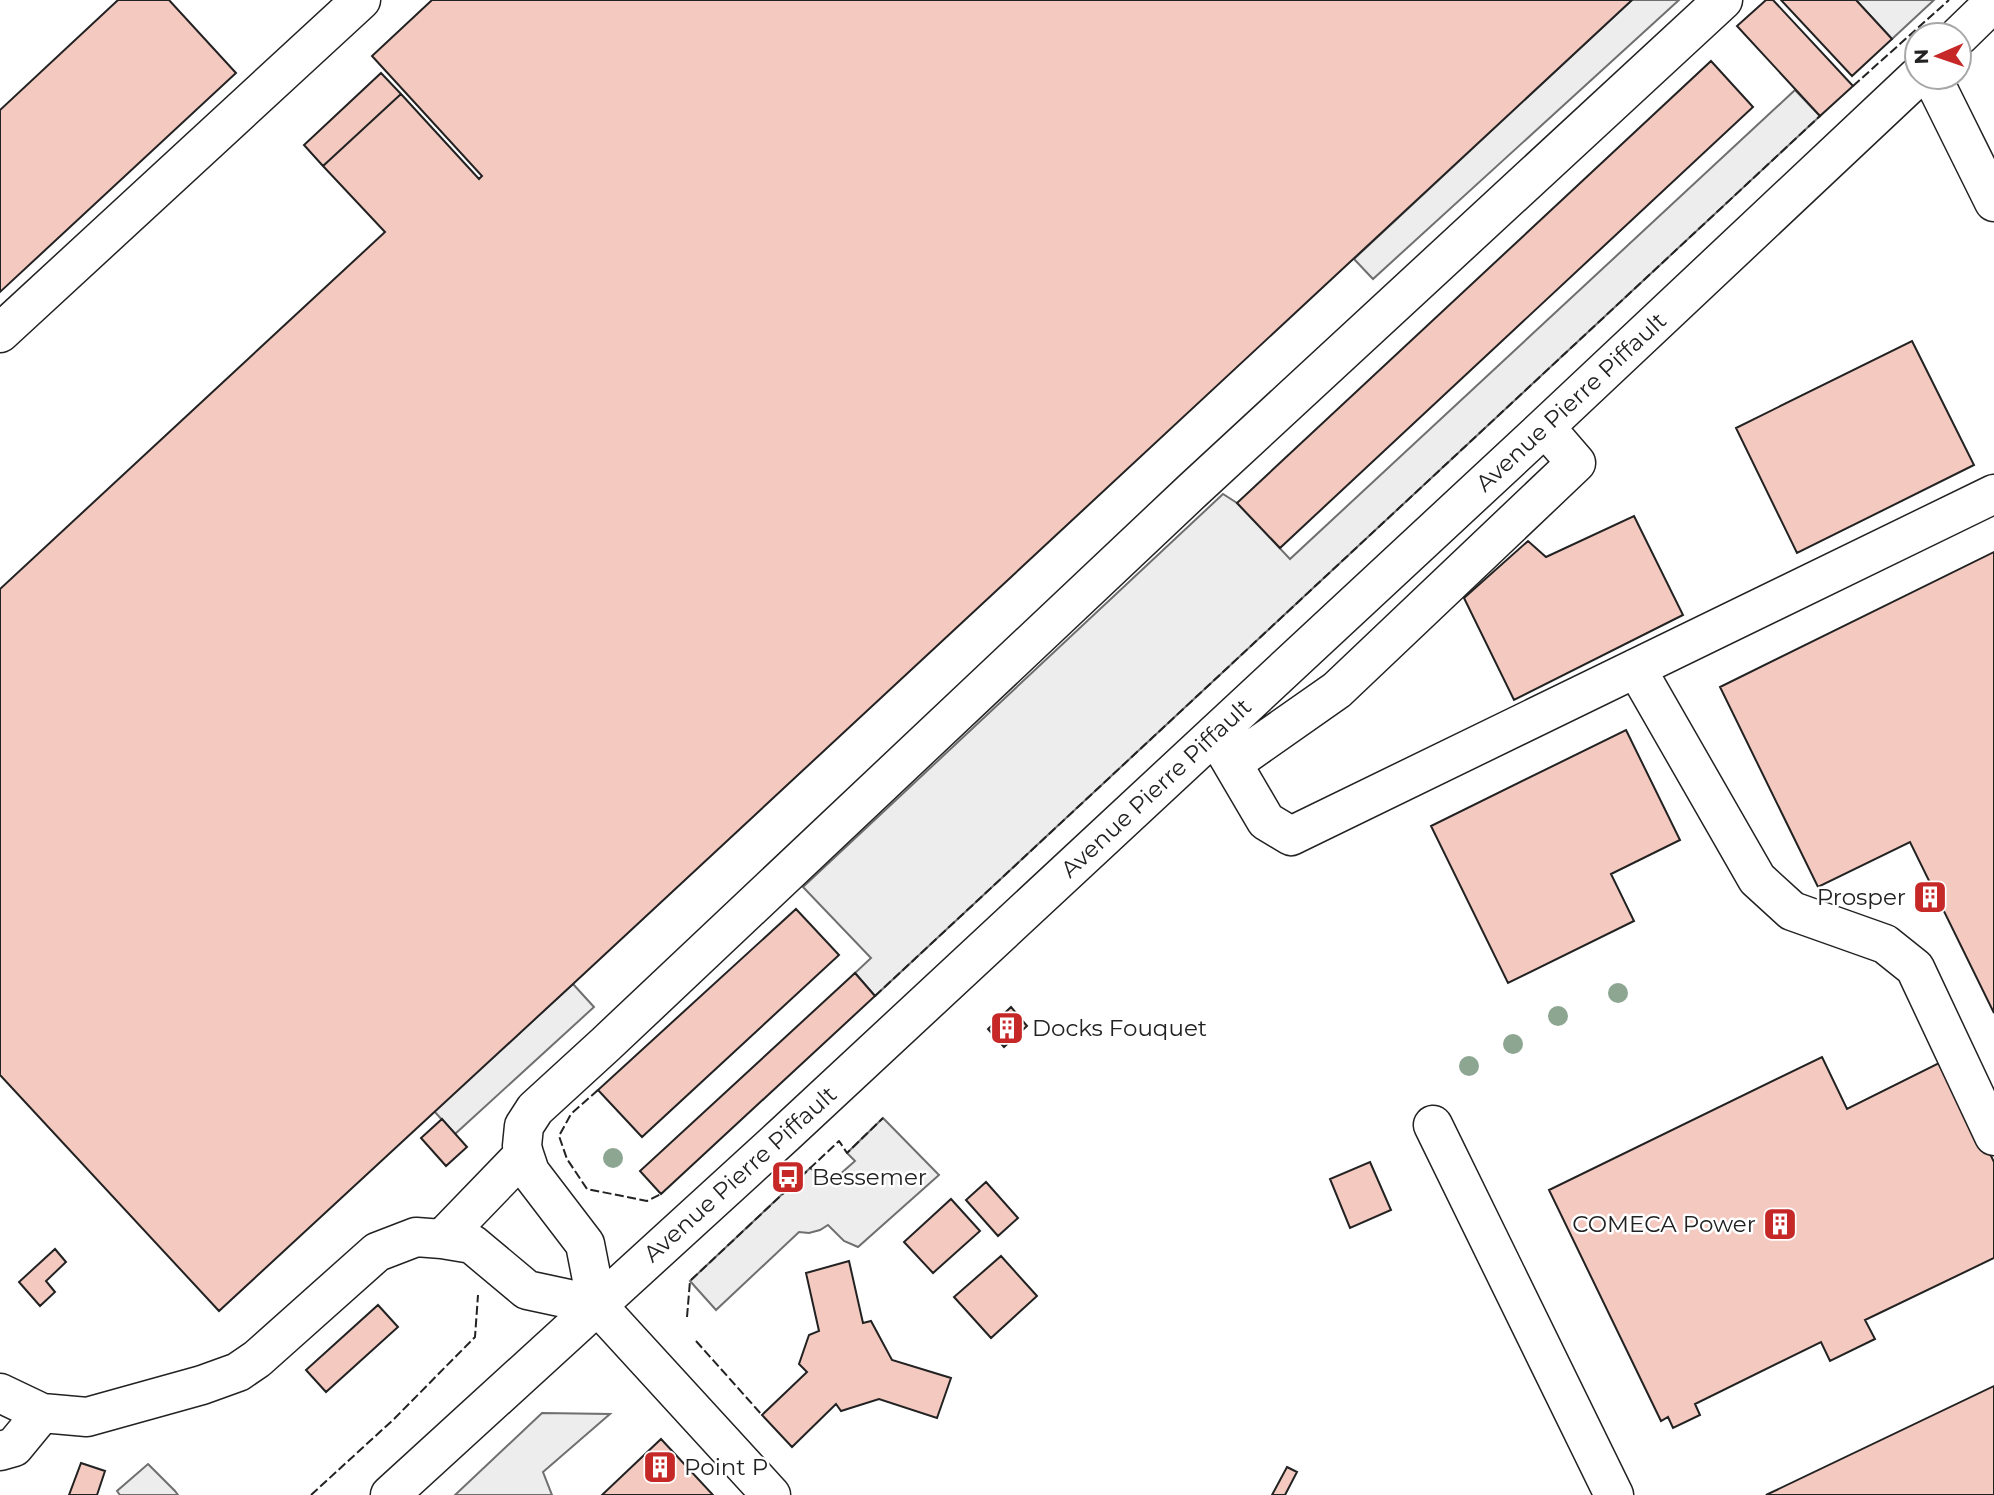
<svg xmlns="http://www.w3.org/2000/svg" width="1994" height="1495" viewBox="0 0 1994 1495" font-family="Montserrat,sans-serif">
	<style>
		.parking { fill: #ededed; stroke: #6f6f6f; stroke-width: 2 }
		.building { fill: #f3c9c0; stroke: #222; stroke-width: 2 }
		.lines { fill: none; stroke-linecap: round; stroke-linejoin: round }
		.minor-casing { stroke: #222; stroke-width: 41 }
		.minor { stroke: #fff; stroke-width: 38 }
		.fence { stroke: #222; stroke-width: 2; stroke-dasharray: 9 3.5; stroke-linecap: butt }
		.tree { fill: #8da692 }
		.labels { text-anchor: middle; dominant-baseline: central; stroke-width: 5; stroke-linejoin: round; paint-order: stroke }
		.street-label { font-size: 23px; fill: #222; stroke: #fff }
		.poi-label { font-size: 23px; fill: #222; stroke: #fff; text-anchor: start }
	</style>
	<rect width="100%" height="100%" fill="#fff"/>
	<!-- parking -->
	<path class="parking" d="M1632,0h47l-306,279 -19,-20z
		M1856,0h78l-42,39z
		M1795,90l25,26 -945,880 -20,-23 16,-15 -68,-71 420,-393 14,9 53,56z
		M573,984l21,23 -139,127 -21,-23z
		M883,1118l56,57 -81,72 -14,-6 -16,-16 -8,5 -11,3 -10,-1 -83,78 -26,-29 120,-113 20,15 25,-22 -8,-8z
		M542,1413l68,1 -67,58 9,23h-97z
		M148,1464l27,27 3,4h-58l-3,-4z"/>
	<!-- building -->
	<path class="building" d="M118,0h51l67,73 -236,219v-182z
		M432,0h1200l-1059,984 -354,327 -219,-236v-486l385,-357 -62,-66 78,-72 78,85 3,-3 -110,-120z
		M1766,0h7l80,86 -33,30 -83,-90z
		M1781,0h75l36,39 -40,37z
		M1711,61l42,46 -473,441 -43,-45z
		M381,73l20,21 -78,72 -19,-21z
		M1912,341l62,124 -177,88 -61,-125z
		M1634,516l49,99 -169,85 -50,-102 64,-57 18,16z
		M1994,552v461l-84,-171 -92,45 -98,-200z
		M1626,730l54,110 -69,34 23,47 -126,62 -77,-157z
		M1932,885l8,18 -12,6 -9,-18z
		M796,909l43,46 -197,182 -44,-47z
		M855,973l20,23 -214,198 -21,-23z
		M1011,1007l16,19 -23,21 -16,-18z
		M1822,1057l25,52 98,-49 49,102v96l-129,62 10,19 -45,22 -9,-19 -126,62 5,11 -27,13 -5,-11 -7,4 -112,-231z
		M442,1119l25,28 -21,19 -25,-28z
		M1370,1162l21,48 -41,18 -20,-49z
		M986,1182l32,36 -20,18 -32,-36z
		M951,1199l29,32 -47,42 -29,-31z
		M55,1249l11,13 -20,19 9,11 -15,14 -21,-24z
		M1001,1256l36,40 -46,42 -37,-41z
		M849,1261l14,62 8,-2 21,39 59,18 -14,40 -58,-19 -38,12 -5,-7 -44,43 -30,-32 45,-43 -8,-8 10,-29 10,-4 -13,-58z
		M378,1305l20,22 -72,65 -20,-22z
		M1994,1386v109h-228z
		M661,1439l52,56h-111z
		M81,1463l24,8 -8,24h-28z
		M1287,1467l10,5 -12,23h-13z"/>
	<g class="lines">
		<!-- minor casing -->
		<g class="minor-casing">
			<path id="minor" d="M1959,36l35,-34
				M1932,77l62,125
				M0,333l361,-333
				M1636,668l121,211 35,32 93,33 30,24 79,168
				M1215,734l51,87 25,15 703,-342
				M1233,763l104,-73 239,-227 -31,-36
				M1433,1125l181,370
				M442,1239l82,-85
				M0,1393l42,20 45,4 115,-32 36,-13 19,-13 120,-107 39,-15 26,2 30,5 55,46 70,15
				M0,1451l14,-4 28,-34
				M390,1495l395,-361 760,-707 372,-350
				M771,1495l-174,-190 -12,-61 -55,-72 -6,-18 -2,-8 2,-20 11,-17 71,-65 586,-553 531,-491"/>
		</g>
		<!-- minor -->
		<use href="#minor" class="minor"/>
		<!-- fence -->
		<path class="fence" d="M1853,86l96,-86
			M875,996l945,-880
			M598,1090l-27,24 -12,22 8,23 20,30 60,12 14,-7
			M687,1317l3,-36 149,-140 8,12 36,-35
			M696,1341l66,74
			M311,1495l83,-76 81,-82 3,-42"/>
	</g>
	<!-- trees -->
	<g class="tree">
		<circle cx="1618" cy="993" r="10"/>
		<circle cx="1558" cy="1016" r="10"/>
		<circle cx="1513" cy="1044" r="10"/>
		<circle cx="1469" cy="1066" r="10"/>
		<circle cx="613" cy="1158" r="10"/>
	</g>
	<!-- icons -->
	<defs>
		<g id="building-square" transform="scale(1.75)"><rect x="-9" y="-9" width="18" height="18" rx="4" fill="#c62828" stroke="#fff"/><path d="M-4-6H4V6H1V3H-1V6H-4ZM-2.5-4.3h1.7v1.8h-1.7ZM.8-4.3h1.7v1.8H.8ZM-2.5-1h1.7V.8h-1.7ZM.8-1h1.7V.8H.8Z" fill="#fff"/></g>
		<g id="bus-square" transform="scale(1.75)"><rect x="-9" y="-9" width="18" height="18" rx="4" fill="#c62828" stroke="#fff"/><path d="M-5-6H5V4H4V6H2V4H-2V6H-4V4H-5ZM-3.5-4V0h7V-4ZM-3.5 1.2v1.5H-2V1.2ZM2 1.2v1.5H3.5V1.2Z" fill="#fff"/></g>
	</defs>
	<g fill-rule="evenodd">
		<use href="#building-square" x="1930" y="897"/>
		<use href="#building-square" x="1007" y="1028"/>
		<use href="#bus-square" x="788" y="1177"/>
		<use href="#building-square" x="1780" y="1224"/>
		<use href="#building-square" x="660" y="1467"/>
	</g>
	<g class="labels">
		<!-- street labels -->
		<g class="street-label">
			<text transform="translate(1571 402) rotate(-43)">Avenue Pierre Piffault</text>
			<text transform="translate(1156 788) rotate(-43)">Avenue Pierre Piffault</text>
			<text transform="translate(740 1174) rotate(-42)">Avenue Pierre Piffault</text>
		</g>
		<!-- poi labels -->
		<g class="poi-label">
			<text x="1906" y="897" text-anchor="end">Prosper</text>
			<text x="1032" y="1028">Docks Fouquet</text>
			<text x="812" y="1177">Bessemer</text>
			<text x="1756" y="1224" text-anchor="end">COMECA Power</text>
			<text x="684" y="1467">Point P</text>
		</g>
	</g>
	<!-- north arrow -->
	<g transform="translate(1938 56) rotate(268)"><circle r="33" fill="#ffffff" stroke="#a7a7a7" stroke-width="2"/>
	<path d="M0-5L12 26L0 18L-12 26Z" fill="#c62828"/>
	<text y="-10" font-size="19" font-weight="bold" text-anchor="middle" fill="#222222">N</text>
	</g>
</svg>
